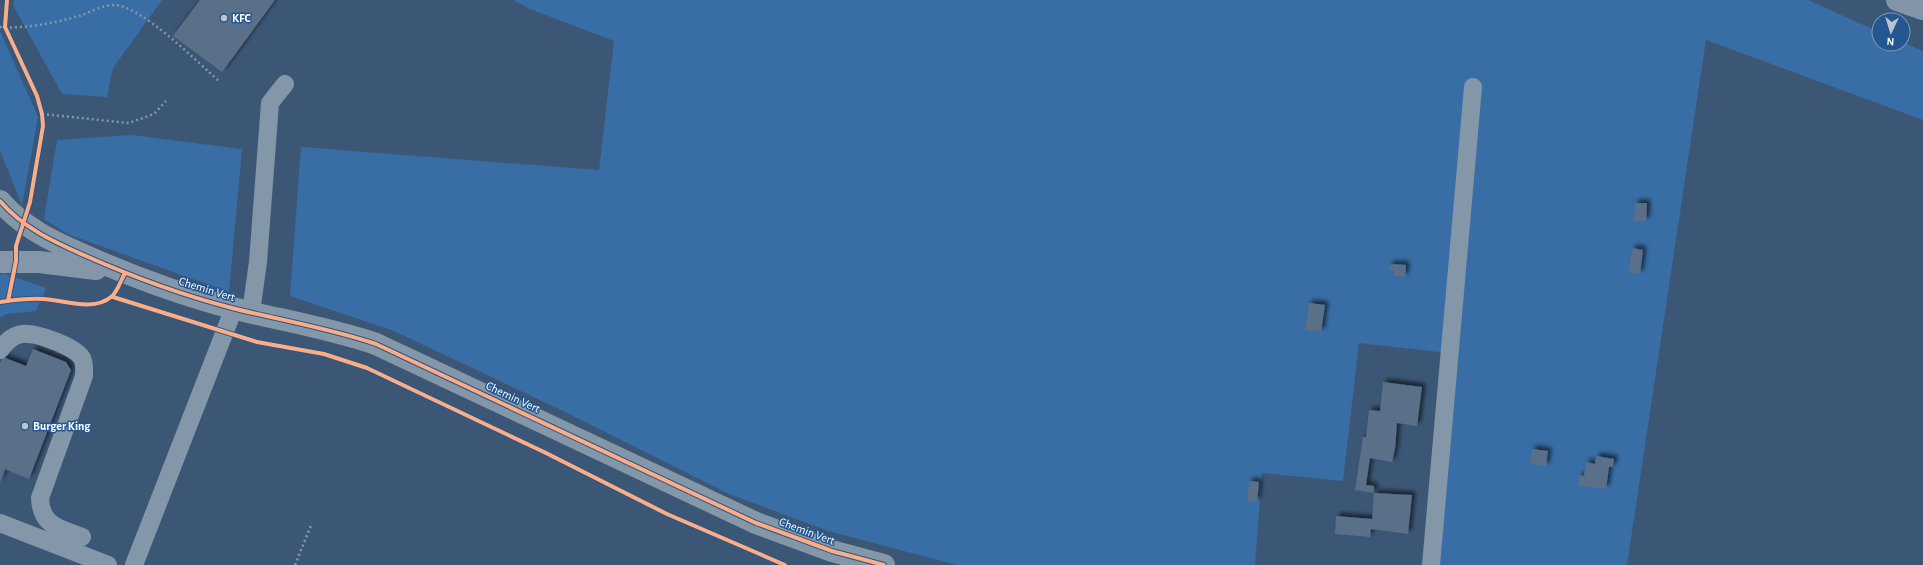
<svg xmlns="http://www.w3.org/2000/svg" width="1923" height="565" viewBox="0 0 1923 565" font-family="'Alegreya Sans',sans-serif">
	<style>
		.green { fill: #396da5 }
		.building { fill: #5a6f88; filter: url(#shadow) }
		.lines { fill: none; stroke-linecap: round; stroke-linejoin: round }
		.path { stroke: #8497a9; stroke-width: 2.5; stroke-dasharray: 2 3; stroke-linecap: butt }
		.service { stroke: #8497a9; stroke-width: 18 }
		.minor { stroke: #8497a9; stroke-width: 22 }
		.motorway { stroke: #8395a9; stroke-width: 22 }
		.cycleway-casing { stroke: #24568f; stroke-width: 6 }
		.cycleway { stroke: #ffac80; stroke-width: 4 }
		.poi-dot { fill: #bbc4cf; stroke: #24568f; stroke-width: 1.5 }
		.labels { text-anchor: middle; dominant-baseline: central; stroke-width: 3; stroke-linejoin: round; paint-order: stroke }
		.poi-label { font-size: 12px; font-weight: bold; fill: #fff; stroke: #24568f; text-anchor: start }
		.street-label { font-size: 12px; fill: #fff; stroke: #24568f }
	</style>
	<defs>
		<filter id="shadow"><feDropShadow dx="3.5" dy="-3.5" stdDeviation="2" flood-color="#0009"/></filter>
	</defs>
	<rect width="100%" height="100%" fill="#3c5776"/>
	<!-- green -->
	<path class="green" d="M14,0h148l-49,68 -6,29 -45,-3 -49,-89z
		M513,0h1295l71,32v12h24v-2l20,9v69l-217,-80 -79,525h-189l19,-211 -98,-11 -16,138 -81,-8 -7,92h-298l-129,-34 -99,-37 -168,-84 -167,-79 -104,-35 11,-149 298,23 15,-129 -84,-32z
		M0,31l38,86 -16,88 -22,-54z
		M131,135l111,14 -13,143 -159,-57 -26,-16 13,-79z
		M3,273l43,15 -10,23 -30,3 -6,4v-43z"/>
	<!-- building -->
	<path class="building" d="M200,0h75l-53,72 -49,-36z
		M1635,203h12l-1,18h-12z
		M1632,248l11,2 -3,24 -12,-1z
		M1390,264l16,1 -1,12 -11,-1v-6h-5z
		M1309,303l16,2 -4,27 -16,-2z
		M33,349l33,13 5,8 -42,109 -24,-10 -5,14v-120l3,-6 23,9z
		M1383,382l39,5 -5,39 -20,-3 -2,26 -3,13 -22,-4 -4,27 8,1v7l-19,-3 8,-53h3l3,-27 11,1z
		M1532,449l16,2 -2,15 -16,-2z
		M1596,456l18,3 -1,8h-4l-3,22 -28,-4 1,-10 5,1 2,-14 9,2z
		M1249,481l10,1 -2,20 -10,-1z
		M1374,493l38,2 -4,39 -37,-5 -1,8 -35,-3 1,-18 36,3z"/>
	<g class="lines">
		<!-- path -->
		<path class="path" d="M0,27c25,2 54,-4 79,-11 10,-3 23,-11 35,-11 27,0 83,57 105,76
			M42,114l87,9 25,-9 12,-13
			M295,565l17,-42"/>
		<!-- service -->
		<path class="service" d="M251,312l7,-50 12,-159 15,-19
			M0,350c5,-7 13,-15 22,-16 13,-2 52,12 60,24 3,6 2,12 2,18l-44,122c1,28 19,30 42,39
			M0,523l108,42
			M134,565l100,-257
			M1431,565l42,-478"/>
		<!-- minor -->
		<path class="minor" d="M0,201c23,27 54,41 86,55 47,21 96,39 146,52 48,12 97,20 144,36l380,179 76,28 52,14
			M0,262h39l57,7"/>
		<!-- motorway -->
		<path class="motorway" d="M1897,0l26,9"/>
		<!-- cycleway casing -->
		<g class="cycleway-casing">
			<path id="cycleway" d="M7,0l-2,27 32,69 5,18 1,12 -13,76 -14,44v15l-8,40
				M0,201c23,27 54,41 86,55 47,21 96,39 146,52 48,12 97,20 144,36l380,179 76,28 52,14
				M113,297l144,45 67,12 43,14 177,84 123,62 118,51
				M0,302c14,-2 28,-4 43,-3 21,1 50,13 68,-2 6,-4 10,-17 14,-24"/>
		</g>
		<!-- cycleway -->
		<use href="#cycleway" class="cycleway"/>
	</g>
	<!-- markers -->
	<g class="poi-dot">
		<circle cx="224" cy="18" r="4"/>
		<circle cx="25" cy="426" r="4"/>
	</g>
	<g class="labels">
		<!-- poi labels -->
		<g class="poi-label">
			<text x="232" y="18">KFC</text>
			<text x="33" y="426">Burger King</text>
		</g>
		<!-- street labels -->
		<g class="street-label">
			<text transform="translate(207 289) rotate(17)">Chemin Vert</text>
			<text transform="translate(513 397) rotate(25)">Chemin Vert</text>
			<text transform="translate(807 531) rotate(20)">Chemin Vert</text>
		</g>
	</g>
	<!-- north arrow -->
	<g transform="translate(1891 32) rotate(184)"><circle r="19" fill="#24568f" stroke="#7c9abc"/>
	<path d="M0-3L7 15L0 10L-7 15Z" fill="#bbc4cf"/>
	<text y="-6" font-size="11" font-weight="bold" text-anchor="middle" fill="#ffffff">N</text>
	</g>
</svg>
